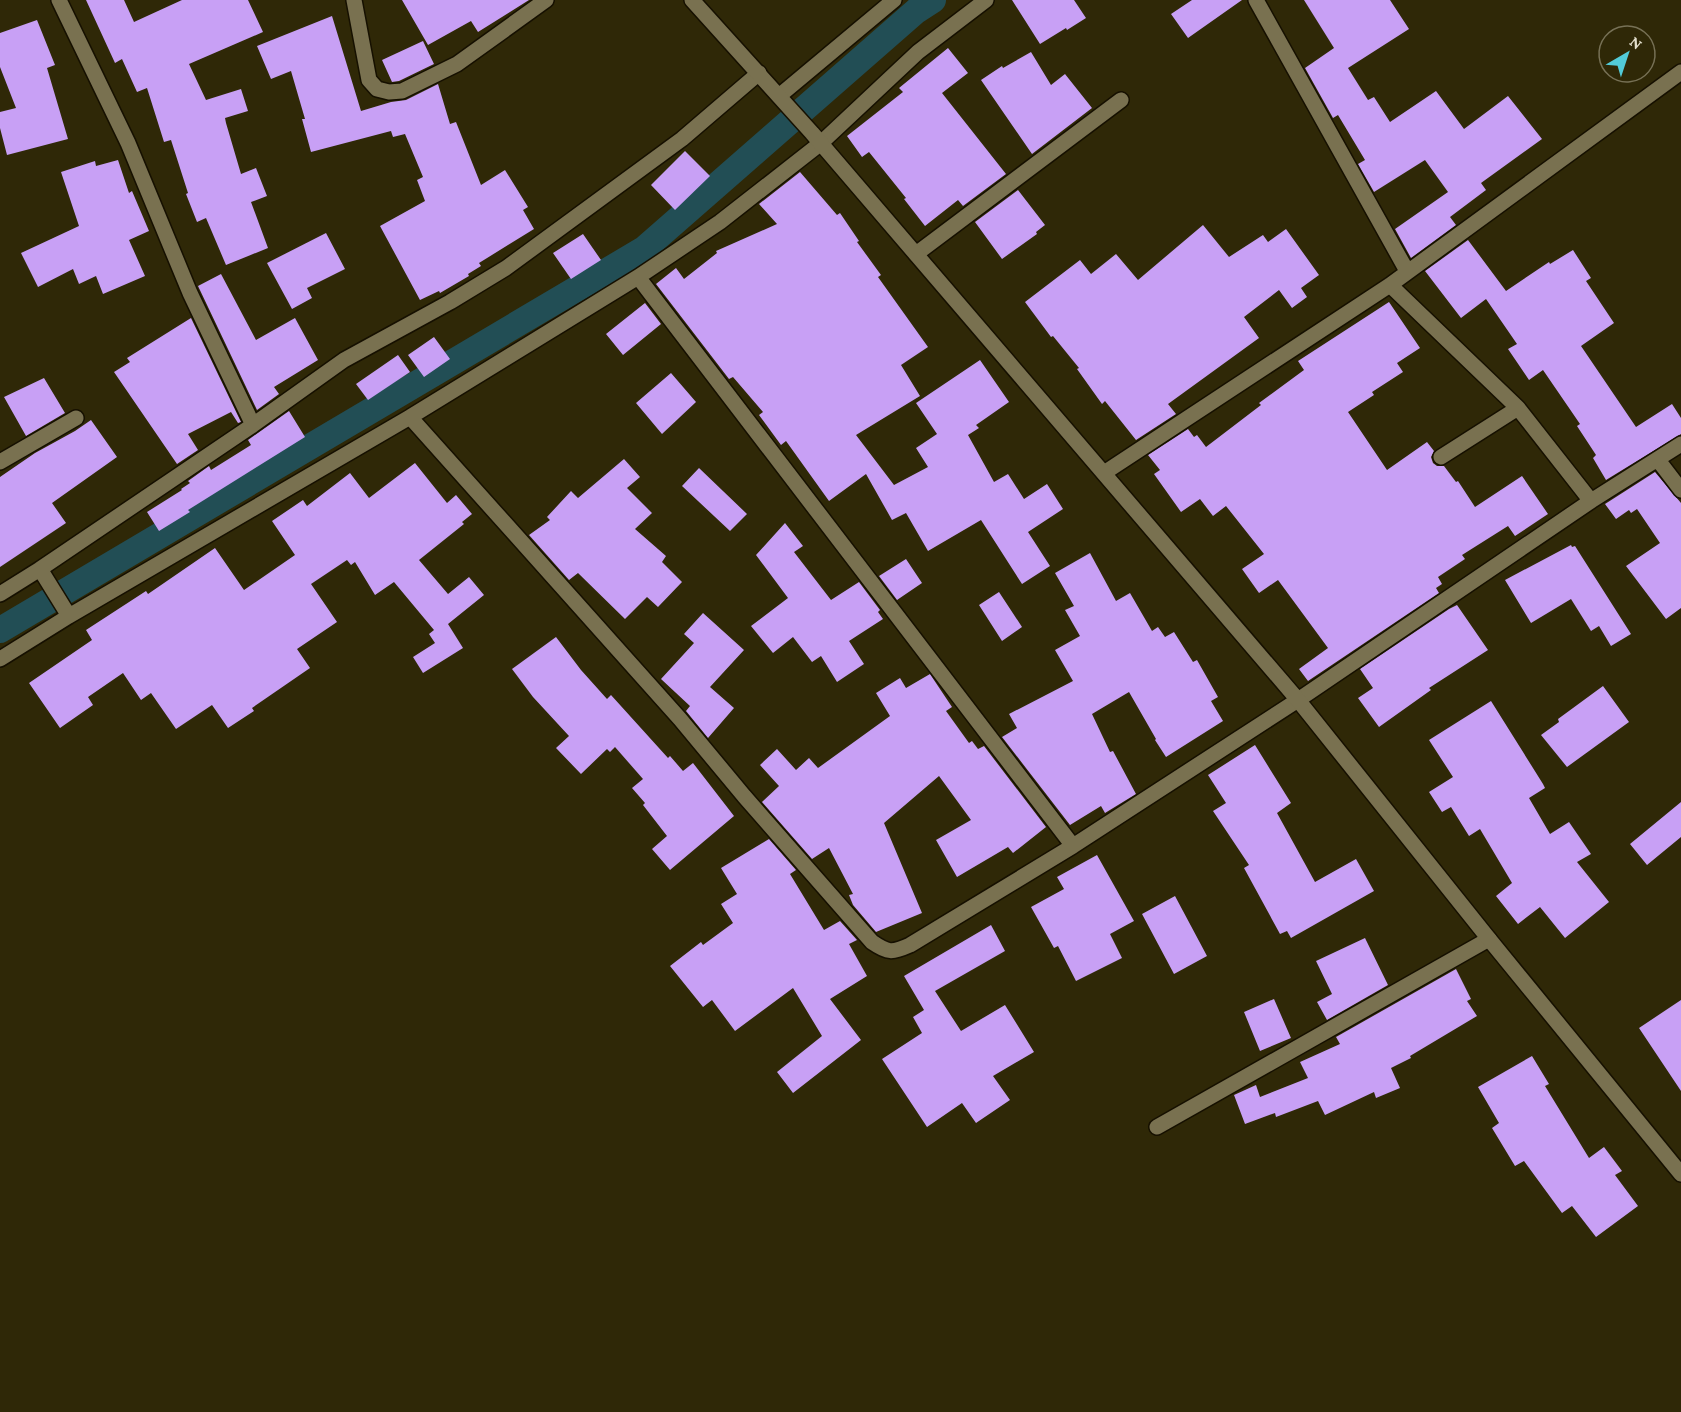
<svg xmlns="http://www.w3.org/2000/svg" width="1681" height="1412" viewBox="0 0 1681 1412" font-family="'Crimson Pro',serif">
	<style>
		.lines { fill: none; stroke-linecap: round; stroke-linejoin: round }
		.canal { stroke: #224e55; stroke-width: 26 }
		.building { fill: #c8a0f5 }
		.minor-casing { stroke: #161000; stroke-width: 18 }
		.tertiary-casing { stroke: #161000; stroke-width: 18 }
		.minor { stroke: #797150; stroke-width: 15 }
		.tertiary { stroke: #797150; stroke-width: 15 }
	</style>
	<rect width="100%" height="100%" fill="#2f2807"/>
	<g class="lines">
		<!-- canal -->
		<path class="canal" d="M0,630l644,-381 272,-238 17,-11"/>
	</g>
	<!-- building -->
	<path class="building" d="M86,0h38l10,22 48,-22h66l15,32 -74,32 17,36 35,-11 7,22 -23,7 1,5 15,51 15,-6 11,28 -16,6 17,46 -42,17 -20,-47 -9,4 -11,-28 2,-1 -17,-53 -7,2 -17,-54 -10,4 -15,-33 -7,4z
		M402,0h127l-51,32 -7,-11 -43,24z
		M1012,0h62l12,18 -19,12 -1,-2 -26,16z
		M1192,0h50l-54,38 -17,-24z
		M1304,0h86l19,29 -61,39 20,32 6,-3 16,25 46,-31 28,38 44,-33 34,43 -61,44 5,7 -36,27 6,8 -45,33 -16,-29 53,-37 -23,-32 -51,32 -16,-28 7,-4 -27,-45 -5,3 -28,-50 29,-20z
		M332,16l29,95 30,-9 15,-2 32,-16 12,40 6,-2 25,63 24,-15 23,37 -5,3 11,19 -55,34 2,3 -13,8 1,2 -29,17 -1,-2 -19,9 -40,-74 45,-25 -8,-21 6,-3 -18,-43 -12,3 -2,-6 -80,21 -9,-33h3l-14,-48 -20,8 -14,-33z
		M37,20l18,45 -8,3 21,71 -61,16 -7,-27v-16l16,-4 -16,-41v-34z
		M423,41l11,23 -35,17 -7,1 -10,-22z
		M948,48l20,25 -26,20 64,81 -43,32 -5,-6 -33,26 -21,-27 2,-1 -37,-46 -7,5 -15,-21 56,-44 -4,-4z
		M1031,52l20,33 14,-11 27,34 -60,46 -51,-74 21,-14 1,2z
		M685,151l25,25 -35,34 -24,-25z
		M118,160l11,33 3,-2 17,40 -20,9 16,36 -42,18 -7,-18 -17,8 -6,-15 -35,18 -17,-34 58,-27 -18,-54 34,-11 1,5z
		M800,172l37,43 3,-2 19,28 -2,1 24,33 -3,2 50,70 -27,18 19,31 -64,39 38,50 34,-18 -12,-19 21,-14 -21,-31 64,-43 29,42 -33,23 3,3 -11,7 26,47 14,-8 16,25 23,-15 16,25 -35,23 22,34 -28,18 -41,-64 -53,31 -22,-38 -14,7 -26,-46 -37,27 -43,-60 -5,4 -22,-30 4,-3 -30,-35 -4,2 -73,-95 20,-16 8,11 33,-26 -1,-2 61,-27 -18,-20z
		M1018,190l27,35 -9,7 1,2 -35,25 -27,-37z
		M1203,225l26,32 34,-22 5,7 18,-13 33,46 -18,13 6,9 -15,11 -13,-18 -35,27 15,21 -91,66 8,10 -40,26 -31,-39 -3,3 -25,-35 2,-1 -26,-32 -2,1 -26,-35 55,-42 11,14 25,-20 22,26z
		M326,233l19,36 -38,19 5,10 -20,11 -25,-46z
		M583,234l18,26 -30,19 -18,-26z
		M1468,240l38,51 43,-29 1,2 23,-14 18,28 -5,3 28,42 -33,23 55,81 36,-23 9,14v16l-75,46 -13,-22 3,-3 -19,-29 3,-2 -37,-54 -14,10 -21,-31 9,-5 -31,-45 -25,19 -36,-47z
		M221,274l35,66 39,-22 23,42 -44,27 5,7 -22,16 -59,-124z
		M1389,302l31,46 -23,15 6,9 -31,20 2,3 -26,17 39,58 40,-28 7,9 -3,6 2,6 4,3h7l12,16 2,-1 17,26 47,-31 26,38 -33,22 -7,-10 -46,29 3,4 -27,18 4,7 -6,4 3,5 -131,88 -9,-12 29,-21 -50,-68 -19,13 -17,-24 22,-15 -38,-48 -13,10 -13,-17 -19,13 -27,-38 6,-4 -12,-15 40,-26 6,8 3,-2 9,12 55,-42 -2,-2 45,-33 -6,-9z
		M645,303l16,21 -38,31 -17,-21z
		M191,318l50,104 -3,1 -7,-11 -43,22 10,16 -21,14 -63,-92 16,-10 -3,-4z
		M434,337l16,22 -26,18 -16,-22z
		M398,355l12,17 -42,28 -12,-16z
		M671,373l25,29 -34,32 -26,-31z
		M44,378l21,35 -39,23 -22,-39z
		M289,411l16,26 -117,73 2,2 -31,19 -12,-19 35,-22 -1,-1 9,-6 -2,-2 21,-15 2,4 40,-25 -3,-5z
		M91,420l26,37 -65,46 14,20 -66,44v-90l35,-24 40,-22z
		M624,459l16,18 -13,11 25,25 -17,16 31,27 -4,6 20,20 -24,25 -11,-10 -22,22 -47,-46 -9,7 -40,-45 21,-15 -3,-3 24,-26 7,7z
		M415,463l32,40 9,-8 16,19 -10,8 2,2 -45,36 29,34 21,-17 15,18 -36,29 15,24 -40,25 -10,-16 22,-14 -6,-9 5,-4 -40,-48 -19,13 -20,-33 -4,3 -4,-5 -36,24 26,38 -40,27 13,19 -58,40 2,3 -26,17 -16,-23 -36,24 -25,-36 -10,7 -18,-27 -35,24 5,8 -33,23 -31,-45 63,-43 -6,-10 60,-39 2,3 67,-46 29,42 51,-35 -23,-34 31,-21 4,6 43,-33 19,25z
		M699,468l48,46 -17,17 -48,-45z
		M1655,472l26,31v105l-15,11 -40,-53 34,-23 -23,-34 -6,4 -2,-3 -13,9 -11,-15z
		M785,523l18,23 -9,6 37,48 28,-18 21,28 -2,2 5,7 -34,22 15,23 -27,18 -16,-26 -9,6 -19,-25 -20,16 -22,-27 37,-28 -32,-43z
		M1571,545l1,2 3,-1 56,88 -20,12 -12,-20 -8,5 -20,-32 -40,24 -26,-43z
		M1090,553l26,48 14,-8 22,38 6,-4 7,10 9,-5 19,30 4,-2 21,37 -7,4 12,20 -57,36 -11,-17 1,-1 -27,-47 -37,22 18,38 3,-1 23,43 -31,19 -4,-7 -31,19 -68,-88 15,-9 -8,-14 64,-33 -18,-31 25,-14 -15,-26 9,-4 -19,-33z
		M906,559l16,24 -25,17 -18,-24z
		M999,592l23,35 -20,14 -23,-36z
		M1457,605l31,45 -59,38 2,2 -52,37 -21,-29 15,-10 -13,-19 89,-60z
		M703,613l41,37 -34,37 24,21 -26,30 -22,-27 4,-5 -29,-27 33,-36 -10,-9z
		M556,637l25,33 26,29 4,-4 57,63 2,-2 13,15 10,-8 41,53 -64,54 -18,-21 15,-13 -24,-31 2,-2 -13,-15 11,-9 -28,-32 -5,5 -3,-3 -26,25 -25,-26 13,-12 -36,-39 -21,-28z
		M930,674l22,33 -6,4 23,32 3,-2 6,8 6,-3 62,81 -33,26 -5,-6 -51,30 -21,-37 35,-20 -32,-44 -55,47 38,90 -46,19 -23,-27 -4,-10 4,-1 -24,-46 -17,11 -50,-57 17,-16 -19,-21 17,-16 19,21 13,-12 9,10 72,-52 -14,-23 24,-15 6,10z
		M1603,686l26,36 -62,45 -26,-32 18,-13 -1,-3z
		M1491,701l52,83 2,4 -16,10 21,36 19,-12 22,32 -14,8 32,40 -44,36 -25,-31 -22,17 -22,-28 16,-13 -32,-54 -11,7 -18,-29 -9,5 -13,-20 24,-15 -24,-37z
		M1255,745l36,58 -14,10 38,69 41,-23 18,32 -83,47 -4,-7 -7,3 -36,-66 5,-3 -36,-54 13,-8 -18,-28z
		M1681,802v35l-34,28 -17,-21z
		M769,839l27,31 -6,4 34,56 16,-9 17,19 -8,4 18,32 -37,23 31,41 -68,53 -16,-21 45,-36 -29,-48 -58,43 -23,-31 -9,7 -33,-41 31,-24 2,3 30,-22 -12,-19 16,-10 -16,-26z
		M1097,855l37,66 -24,13 12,24 -46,23 -18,-35 -4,2 -23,-41 33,-18 -7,-12z
		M1175,896l32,60 -33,18 -32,-60z
		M991,925l14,26 -70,40 26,40 44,-26 29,47 -41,24 17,24 -34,23 -14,-20 -35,24 -45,-68 40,-26 -9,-16 11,-7 -20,-34z
		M1365,938l23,47 -61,35 -10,-18 15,-8 -16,-33z
		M1456,969l15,30 -4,2 10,15 -67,40 1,2 -20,10 9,20 -24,10 -2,-6 -49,23 -7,-14 -42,16 -1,-4 -30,11 -11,-29 22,-10 4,12 48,-19 -8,-16 40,-18 -4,-7z
		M1274,999l17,39 -31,13 -16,-39z
		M1681,1000v91l-42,-63z
		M1532,1056l17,28 -4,2 44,72 15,-11 18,24 -7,4 23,31 -42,31 -24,-31 -10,7 -38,-52 -9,5 -23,-38 7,-5 -21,-36z"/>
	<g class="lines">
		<!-- minor casing -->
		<g class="minor-casing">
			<path id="minor" d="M59,0l69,143 62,150 63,132
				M354,0l15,80 8,9 12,3 13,-1 55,-27 89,-64
				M1256,0l151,271
				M779,96l115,-96
				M916,254l205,-154
				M638,277l435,569
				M1390,285l128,123 73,93
				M410,417l270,302 64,77 128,146c16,11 20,11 38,3l163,-99 225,-146 293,-199 90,-57
				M1441,457l77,-49
				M1658,460l23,30
				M0,462l76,-44
				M1104,473l286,-188 291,-213
				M40,569l29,47
				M0,594l40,-25 213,-144 91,-65 106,-58 56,-34 176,-129 77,-66
				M0,659l69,-43 341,-199 228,-140 82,-55 101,-79 97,-91 68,-52
				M1157,1127l332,-188"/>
		</g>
		<!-- tertiary casing -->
		<g class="tertiary-casing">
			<path id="tertiary" d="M692,0l120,133 486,567 191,239 192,235"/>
		</g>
		<!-- minor -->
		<use href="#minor" class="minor"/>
		<!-- tertiary -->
		<use href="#tertiary" class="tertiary"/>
	</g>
	<!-- north arrow -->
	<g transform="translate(1627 54) rotate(39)"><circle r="28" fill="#2f2807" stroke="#777156" stroke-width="1.5"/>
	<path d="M0-4.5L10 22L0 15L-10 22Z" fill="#52cbd9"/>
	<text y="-9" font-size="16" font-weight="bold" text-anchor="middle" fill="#e2decc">N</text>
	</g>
</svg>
